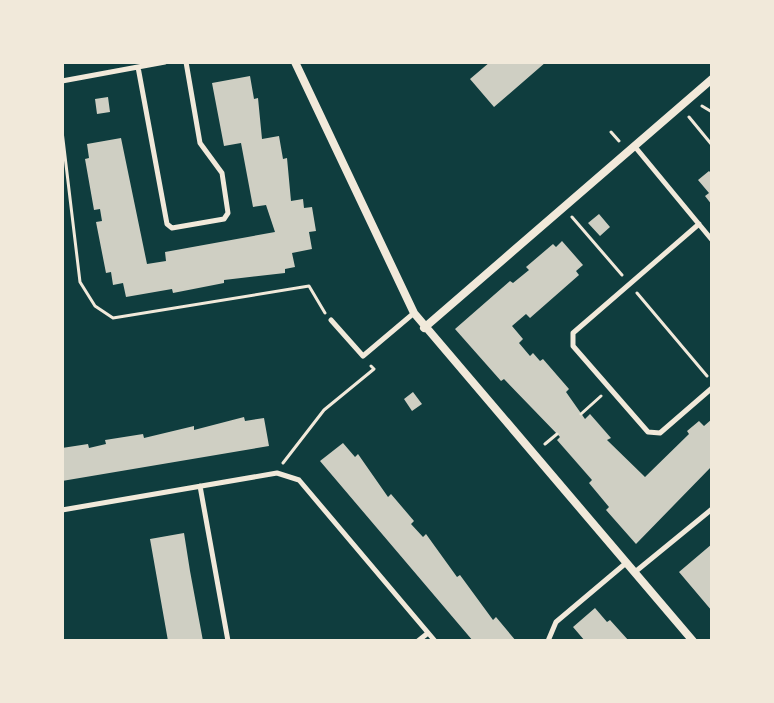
<svg xmlns="http://www.w3.org/2000/svg" width="774" height="703" viewBox="0 0 774 703" font-family="'DejaVu Sans',sans-serif">
	<style>
		.building { fill: #cfcfc3 }
		.lines { fill: none; stroke-linecap: round; stroke-linejoin: round }
		.path { stroke: #f1e9da; stroke-width: 3 }
		.service { stroke: #f1e9da; stroke-width: 5 }
		.minor { stroke: #f1e9da; stroke-width: 8 }
	</style>
	<rect width="100%" height="100%" fill="#0f3d3e"/>
	<!-- building -->
	<path class="building" d="M490,62h56l-52,45 -24,-28z
		M250,76l4,23 4,-1 4,41 17,-3 4,23 4,-1 4,43 12,-2 1,9 8,-1 4,24 -7,1 3,17 -20,4 3,14 -10,2v4l-61,7v3l-51,10 -1,-4 -46,8 -3,-14 -10,2 -2,-13 -5,1 -10,-51 6,-1 -2,-12 -6,1 -9,-51 4,-1 -2,-14 34,-6 26,126 19,-3 -1,-9 110,-20 -9,-27 -13,2 -12,-64 -17,3 -12,-63z
		M108,97l2,15 -13,2 -2,-15z
		M709,171l3,3v31l-7,-9 4,-3 -11,-13z
		M599,214l11,13 -10,9 -12,-13z
		M562,241l21,24 -7,6 3,4 -49,43 -4,-4 -14,12 11,13 -4,4 11,13 3,-3 7,8 3,-2 26,30 -3,3 19,27 5,-5 21,24 -4,2 38,37 44,-43 -2,-3 12,-10 5,5 8,-7v47l-76,78 -30,-34 3,-3 -20,-24 3,-3 -35,-40 3,-3 -56,-58 -3,2 -46,-52 55,-48 3,2 16,-13 -3,-3 27,-23 3,3z
		M413,392l9,12 -10,7 -8,-12z
		M244,417l1,4 19,-3 5,28 -207,35v-33l26,-4 1,4 17,-4 -1,-4 38,-6 1,4 50,-12v4z
		M343,443l12,14 3,-3 30,43 3,-3 23,27 -3,3 12,13 3,-3 31,43 3,-2 33,45 3,-3 20,24h-43l-153,-180z
		M184,533l6,38 13,70h-35l-18,-102z
		M712,544v67l-33,-39z
		M595,608l12,14 3,-2 19,21h-44l-12,-14z"/>
	<g class="lines">
		<!-- path -->
		<path class="path" d="M702,106l10,6
			M689,117l23,28
			M62,131l18,151 15,24 18,12 196,-32 16,27
			M611,132l8,9
			M572,217l50,58
			M637,293l70,83
			M581,414l20,-18
			M545,444l12,-10
			M283,463l41,-53 50,-41 -3,-3"/>
		<!-- service -->
		<path class="service" d="M138,67l29,157 5,4 52,-9 4,-6 -6,-40 -22,-30 -14,-81
			M62,81l103,-19
			M636,148l76,92
			M699,224l-126,109v13l75,86 12,1 52,-45
			M331,320l32,36 51,-43
			M200,486l28,155
			M62,510l215,-37 22,7 136,161
			M635,572l77,-63
			M418,641l10,-8
			M548,641l8,-19 70,-59"/>
		<!-- minor -->
		<path class="minor" d="M295,62l119,251 279,328
			M424,328l288,-249"/>
	</g>
	<!-- border -->
	<rect width="774" height="703" fill="none" stroke="#f1e9da" stroke-width="128"/>
</svg>
